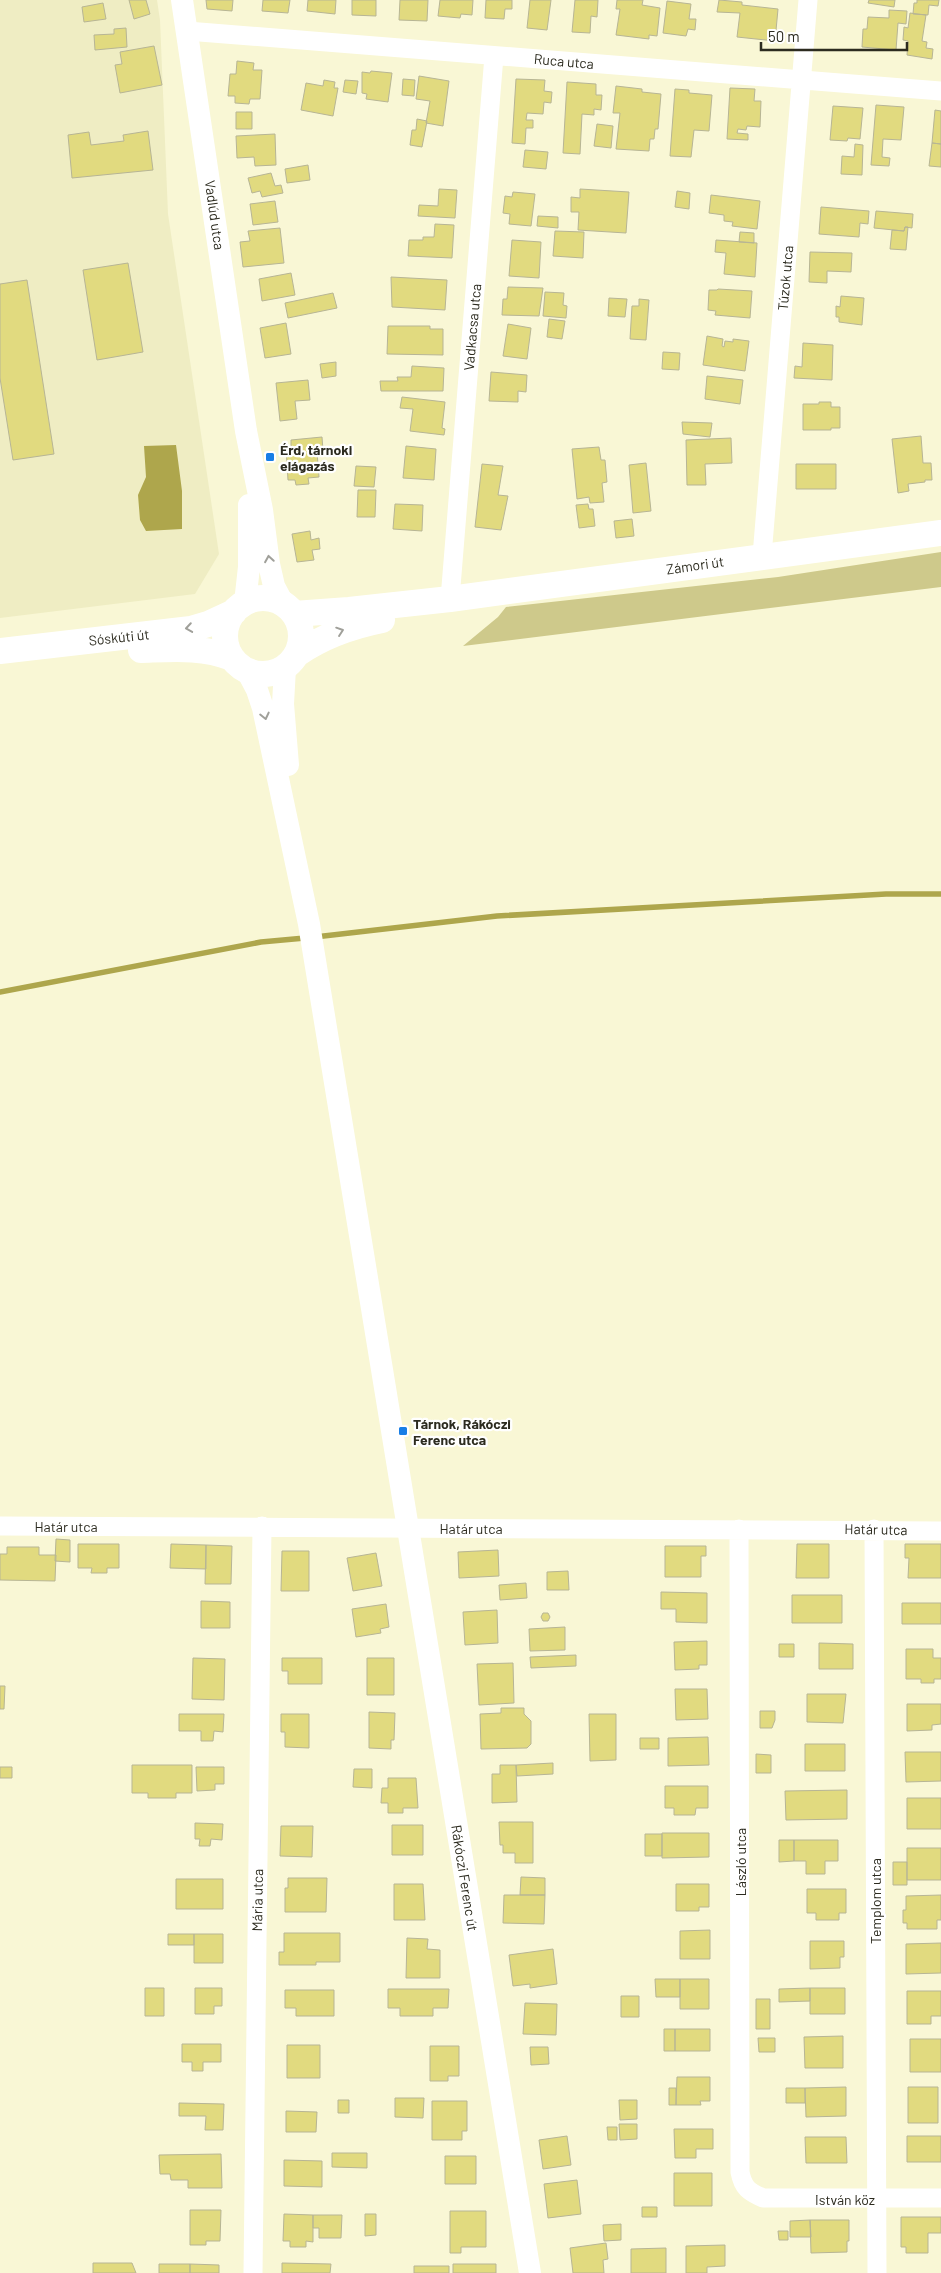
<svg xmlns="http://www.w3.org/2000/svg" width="941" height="2273" viewBox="0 0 941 2273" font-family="Barlow,sans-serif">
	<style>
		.built { fill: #efedc3 }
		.green { fill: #cec98b }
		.water { fill: #aea64c }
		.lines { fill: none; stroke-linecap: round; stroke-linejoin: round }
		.stream { stroke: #aea64c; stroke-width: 5.5 }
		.building { fill: #e1da7f; stroke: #b7b595 }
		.minor { stroke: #fff; stroke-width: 19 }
		.tertiary { stroke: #fff; stroke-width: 22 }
		.secondary { stroke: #fff; stroke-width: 26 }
		.oneway { stroke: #a0a09a }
		.poi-dot { fill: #187ee6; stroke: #fff; stroke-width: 2 }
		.labels { text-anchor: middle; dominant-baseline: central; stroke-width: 4.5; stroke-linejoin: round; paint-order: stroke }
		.street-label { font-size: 14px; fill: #2c2b1f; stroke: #fff }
		.poi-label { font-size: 14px; font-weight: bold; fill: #2c2b1f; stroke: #fff; text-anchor: start }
	</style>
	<rect width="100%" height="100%" fill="#f9f7d5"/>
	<!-- built -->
	<path class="built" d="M0,0h157l3,20 8,194 51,340 -24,40 -195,24z"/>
	<!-- green -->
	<path class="green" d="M941,552v35l-478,59 35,-29 8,-10 272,-30z"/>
	<!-- water -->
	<path class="water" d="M176,445l6,46v38l-36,2 -6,-11 -2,-25 8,-18 -2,-31z"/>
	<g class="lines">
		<!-- stream -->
		<path class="stream" d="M315,937l182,-21 389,-22h55
			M0,992l261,-50 44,-4"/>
	</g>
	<!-- building -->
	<path class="building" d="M129,0h17l4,14 -16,5z
		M206,0h27l-1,11 -25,-2z
		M263,0h27l-2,13 -26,-2z
		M308,0h28l-1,14 -28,-3z
		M352,0h24v16l-24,-1z
		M400,0h28l-1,21 -28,-1z
		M440,0h33l-1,15 -11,-1 -1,4 -22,-2z
		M486,0h26v9h-7l-1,10 -19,-1z
		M530,0h21l-4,30 -20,-2z
		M575,0h23l-1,17 -6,-1 -1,17 -18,-1z
		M617,0h26l-1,5 18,3 -3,28 -8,-1v4l-33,-4 4,-26h-4z
		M719,0l23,2v3l36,4 -3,32 -38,-4 3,-24 -23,-1z
		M869,0h26l-1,7 -26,-4z
		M917,0h22l-1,6 -9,-1 -1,10 -15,-1 1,-11h3z
		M667,1l24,3 -2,15h7l-1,11 -7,-1 -2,7 -23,-3z
		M103,3l3,16 -22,3 -2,-15z
		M889,10l18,1 -1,13 -8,-1 -2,27 -34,-3 1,-18h4l1,-12 21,1z
		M910,13l16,2 -4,26 5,1 -1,6 7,1 -1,10 -25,-4 1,-14 -5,-1 1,-13 4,1z
		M126,28l1,19 -32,3 -1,-15 20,-1v-5z
		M154,46l8,39 -42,8 -5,-28 7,-1 -2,-12z
		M237,61l17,2 -1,7h9l-2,29h-10l-1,5 -14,-1v-7h-7l2,-22h6z
		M371,71l21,2 -4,29 -22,-3 1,-5 -5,-1v-21l8,1z
		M419,76l30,5 -6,45 -17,-3 4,-22 -14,-2z
		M403,79l12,1 -1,16 -12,-1z
		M516,79l29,1 -1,11 8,1 -1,11 -7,-1 -1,12 -16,-1 -1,7h7v8h-7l-1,16 -13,-1z
		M324,80l11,2 -1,6h4l-5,28 -32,-6 5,-27 17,3z
		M345,80l13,1 -2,13 -13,-2z
		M567,82l29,2v11h6l-1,15 -7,-1v6l-12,-1 -2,40 -17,-1z
		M616,86l26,3v3l19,2 -3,35h-3l-1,10h-4l-1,12 -33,-2 4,-36h-7z
		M730,88l25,1 -1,12h7l-1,26 -13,-1 -1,4 -8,-1 -1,4 11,1v6l-21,-1z
		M675,89l14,1v3l23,2 -3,36 -15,-1 -3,27 -21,-1z
		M876,105l28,2 -3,33 -18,-1 -1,18 8,1 -1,8 -18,-1z
		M833,106l30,2 -3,31 -12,-1 -1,3 -17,-1z
		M935,110l6,1v33l-9,-1z
		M236,112h16v17h-16z
		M417,119l10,2 -5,26 -12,-2 2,-15h4z
		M597,124l16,2 -2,22 -17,-2z
		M148,131l5,39 -81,8 -4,-43 21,-3 2,13 33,-4 -1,-6z
		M275,134l1,31 -21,1 -1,-9 -17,1 -1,-22z
		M932,143l9,1v23l-12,-1z
		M855,144l8,1 -1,30 -21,-1 1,-18 12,1z
		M525,150l23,2 -2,17 -23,-2z
		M308,165l2,15 -23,3 -2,-14z
		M271,173l4,13 6,-1 2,8 -21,4 -2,-6 -8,2 -4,-15z
		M439,189l18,1 -2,28 -37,-2 1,-11 19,1z
		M580,189l49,3 -3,41 -48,-3 1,-18h-8v-15l9,1z
		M677,191l13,2 -1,16 -14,-2z
		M513,192l22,2 -4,32 -22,-2 1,-10 -7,-1 2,-17 7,1z
		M711,195l49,6 -3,28 -25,-3 1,-4 -9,-1v-6l-15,-2z
		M275,201l3,21 -25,3 -3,-21z
		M821,207l48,4 -1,13 -8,-1 -1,14 -40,-3z
		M876,211l37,3 -1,14 -7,-1 -1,4 -30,-3z
		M538,216l20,1v11l-21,-2z
		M435,224l19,1 -2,33 -44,-2 1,-16h14v-3h11z
		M905,227h3l-2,23 -16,-1 2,-19 12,1z
		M280,228l4,35 -41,4 -3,-25 10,-1 -2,-10z
		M555,231l29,1 -1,26 -30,-2z
		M740,232l14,1v10l-15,-1z
		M512,240l29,2 -2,36 -30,-2z
		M716,240l41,3 -2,34 -31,-3 2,-21 -11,-1z
		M810,252l42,1 -1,19 -24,-1v12l-18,-1z
		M128,263l15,89 -46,8 -14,-90z
		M291,273l4,22 -33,6 -3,-22z
		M391,277l56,3 -2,30 -53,-3z
		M27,280l27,174 -41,6 -13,-82v-94z
		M508,287l35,1 -4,28 -37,-1 1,-16h4z
		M718,289l34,2 -2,27 -35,-3 1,-4 -8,-1 1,-20h8z
		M545,292l19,1 -1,12 4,1 -1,12 -23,-2z
		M333,293l4,15 -49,10 -3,-15z
		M841,296l23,2 -2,27 -23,-3v-5h-3v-11l4,1z
		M609,298l18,1 -2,18 -17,-1z
		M639,299l10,1 -3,40 -16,-1 2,-33h7z
		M549,319l16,2 -3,18 -15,-2z
		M286,323l5,31 -26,4 -5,-30z
		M508,324l23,4 -4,31 -24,-3z
		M388,326h42v3h13v26l-56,-1z
		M707,336l16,3 -1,7 2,1 1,-6 8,1v-3l16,2 -4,30 -42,-6z
		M803,343l30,2 -1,35 -38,-2 1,-12 7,1z
		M663,352l17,1 -1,17 -17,-1z
		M336,362v14l-14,2 -2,-14z
		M412,366l32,2 -1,23h-62l-1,-10h18l-1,-4h14z
		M491,372l36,3 -1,17 -8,-1v11l-29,-1z
		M707,376l36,4 -3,24 -35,-5z
		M308,380l2,20 -15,1 2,18 -17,2 -4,-38z
		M402,397l43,5 -3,26 3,1 -1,6 -34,-4 3,-22 -13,-1z
		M819,402h12v5h9v21h-9v2h-28v-26h16z
		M682,422l30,1 -2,14 -27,-3z
		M921,436l2,27h8l1,17h-7v2l-17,2 1,7 -11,2 -6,-54z
		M322,437l1,14 -6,1 2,25 -11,1 1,6 -13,1 -1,-5h-7l-2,-32h5v-8z
		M731,438l1,25 -27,1 1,21h-19l-1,-45z
		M406,446l30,3 -2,31 -31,-2z
		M599,447l2,13h4l2,22 -5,1 2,19 -14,1 -1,-6 -12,2 -5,-50z
		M646,463l5,48 -18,2 -4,-48z
		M482,464l21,2 -5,29 10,1 -7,34 -26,-3z
		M796,464h40v25h-40z
		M356,466l20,1 -2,20 -20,-1z
		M358,490h18l-1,27h-18z
		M395,504l28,1 -1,26 -29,-2z
		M588,504l1,5h4l2,17 -16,2 -3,-23z
		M632,519l2,17 -18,2 -2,-17z
		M310,531l1,9 8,-2 1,11 -8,1 2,10 -17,2 -5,-28z
		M56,1539l14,1v22l-15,-1z
		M78,1544h41v24h-12v5h-16l1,-5h-14z
		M171,1544l35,1v24l-36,-1z
		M797,1544h32v34h-33z
		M905,1544h36v34h-33l1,-20h-4z
		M206,1545l26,1 -1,38h-26z
		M665,1546h41v10h-5v21h-36z
		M7,1547h32v8h17l-1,26 -55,-1v-26h7z
		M498,1550l1,26 -40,2 -1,-26z
		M282,1551h27v40h-28z
		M376,1553l6,33 -29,5 -6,-33z
		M568,1571l1,19h-22v-18z
		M526,1583l1,15 -27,2 -1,-15z
		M661,1592l46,1v30l-31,-1v-13h-15z
		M792,1595h50v28h-50z
		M201,1601l29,1v26h-29z
		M902,1603h39v21h-39z
		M386,1604l3,23 -9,2 1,4 -25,4 -4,-28z
		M497,1610l1,33 -33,2 -2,-33z
		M543,1613h5l2,4 -2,4h-5l-2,-4z
		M565,1627v23l-35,1 -1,-22z
		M707,1641v24h-8v4l-24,1 -1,-28z
		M819,1643l34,1v25h-34z
		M779,1644h15v13h-15z
		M906,1649h27v9h8v21h-7v4h-13v-4h-15z
		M576,1655v11l-45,2 -1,-11z
		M193,1658l32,1 -1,41 -32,-1z
		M282,1658h40v26h-34v-13h-6z
		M367,1658h27v37h-27z
		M513,1663l1,40 -35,2 -2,-41z
		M0,1686h5l-1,23h-4z
		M675,1689h32l1,30 -32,1z
		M807,1694h39l-3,29 -36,-1z
		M907,1704h34v20l-9,1v5l-25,1z
		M501,1708h23v6l7,7v23l-4,4 -46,1 -1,-35 21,-1z
		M760,1711h15v9l-3,8h-12z
		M369,1712l26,1 -1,27h-3v9l-22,-1z
		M179,1714h45l-1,18 -9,-1 -1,10h-12v-10h-22z
		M281,1714h28v34l-24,-1v-15h-4z
		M589,1714h27v46l-26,1z
		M708,1737l1,28 -41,1v-28z
		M640,1738h19v11h-19z
		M805,1744h40v27h-40z
		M905,1752h36v29l-35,1z
		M756,1754l15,1v18h-15z
		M553,1763v11l-36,2 -1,-11z
		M132,1765h60v28h-16v5h-28v-5h-16z
		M500,1765h16l1,37 -25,1v-29h8z
		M0,1767h12v11h-12z
		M196,1767h28v17h-9v6l-18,1z
		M354,1769h18v19l-19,-1z
		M388,1778h28l2,30h-15v5h-15v-10h-7l1,-15h6z
		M665,1786h43v22h-12l-1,7h-21v-7h-9z
		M847,1790v29l-61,1 -1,-29z
		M907,1798h34v31h-34z
		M499,1822h34v41h-18v-10h-12v-8h-3z
		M195,1823l28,1 -1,16 -11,-1 -1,7h-11l1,-7h-5z
		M392,1825h31v30h-31z
		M281,1826h32l-1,31 -32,-1z
		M662,1833h47v24l-47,1z
		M645,1834h17v22h-17z
		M779,1840h15v21l-15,1z
		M794,1840h44v21h-13v13h-19v-13h-12z
		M907,1848h34v32h-34z
		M893,1862h14v23h-14z
		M521,1877l24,1v17h-25z
		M288,1878h39l-1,34h-41v-24h3z
		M176,1879h47v30h-47z
		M394,1884h29l2,36h-31z
		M676,1884h33v23h-10v4h-23z
		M807,1889h39v24h-7v7h-23v-7h-9z
		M504,1895h41l-1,29 -41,-1z
		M941,1895v25h-4v9h-30v-6h-4v-13h3v-14z
		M710,1930v29h-30v-28z
		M284,1933h56v29h-24v3h-37v-13h5z
		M168,1934h26v11h-26z
		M194,1934h29v29h-29z
		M407,1938l21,1 -1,10 13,1v28h-34z
		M810,1941h34v16h-4v11l-30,1z
		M941,1943v30l-35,1v-30z
		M553,1949l4,35 -27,4v-4l-17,2 -4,-31z
		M655,1979h25v18h-24z
		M680,1979h29v30h-29z
		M145,1988h19v28h-19z
		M195,1988h27v18h-8v8h-19z
		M810,1988v13l-31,1v-13z
		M810,1988h35v26h-35z
		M388,1989h61l-1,19h-15v8h-33v-8h-12z
		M285,1990h49v26h-38v-8h-11z
		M907,1991h34v25h-10v8h-24z
		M621,1996h18v21h-18z
		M756,1999h14v30h-14z
		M525,2003l32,1 -1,31 -33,-1z
		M664,2029h11v22h-11z
		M675,2029h35v22h-35z
		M843,2036v32h-38l-1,-31z
		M758,2038h17v14h-16z
		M910,2039h31v33h-31z
		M182,2044h39v18h-18v9h-11v-9h-10z
		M287,2045h33v33h-33z
		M430,2046h29v30h-11v5h-18z
		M530,2047h18l1,17 -18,1z
		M677,2077h33v24h-10l1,4h-25z
		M846,2087v29l-40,1 -1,-29z
		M908,2087h30v36h-30z
		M669,2088h7v17h-7z
		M786,2088h19v15h-19z
		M395,2098h29l-1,20 -28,-1z
		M338,2100h11v13h-11z
		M619,2100h18v19l-17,1z
		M432,2101h35v30h-5v9h-30z
		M179,2103l45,1 -1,26h-18l1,-14h-27z
		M286,2111l31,1 -1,20h-30z
		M619,2124h18v15l-17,1z
		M607,2127h10v13h-9z
		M674,2129h39v20h-17v9h-21z
		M567,2136l4,29 -28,4 -4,-29z
		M907,2136h34v26h-34z
		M805,2137h41l1,26h-41z
		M332,2153h35v15l-35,-1z
		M221,2154l1,34h-34v-8h-17l-1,-6h-10l-1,-19z
		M445,2156h31v28h-31z
		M284,2160l38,1v26l-38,-1z
		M674,2173h38v33h-38z
		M577,2180l4,34 -33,4 -4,-34z
		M642,2207h15v10h-15z
		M190,2210h31l-1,31h-14v4h-16z
		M450,2211h36v36h-25v6h-11z
		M284,2214l29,1v27l-7,-1v6h-16v-6h-7z
		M365,2214h11v21l-11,1z
		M313,2215h29l-1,23h-22v-10h-6z
		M901,2217h40v16h-13v20h-22v-6h-5z
		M810,2220l1,17h-21v-16z
		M810,2220h39v21h-2v11l-36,1z
		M621,2224v16l-17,1 -1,-16z
		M778,2231h10v9h-9z
		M606,2243l2,16 -5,1 1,13h-31l-3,-25z
		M725,2245v21l-18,1v6h-21v-27z
		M666,2248v25h-35v-24z
		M93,2263h39l4,10h-43z
		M282,2263l49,1 -1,9h-48z
		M159,2264h31v9h-31z
		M190,2264l29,1v8h-29z
		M453,2264h43v9h-43z
		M414,2266h35v7h-35z"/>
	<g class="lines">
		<!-- minor -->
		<path class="minor" d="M187,31l754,60
			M762,556l46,-556
			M450,599l44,-543
			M0,1526l941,5
			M739,1529l1,643c3,16 9,20 23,26h178
			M874,1529l3,744
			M253,2273l9,-747"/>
		<!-- tertiary -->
		<path class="tertiary" d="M182,0l64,431 16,79 7,54 5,22 10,19
			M245,603l4,-36v-62
			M285,668l-2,36 5,61
			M247,671l10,19 6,18 46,216 221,1349"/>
		<!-- secondary -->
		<path class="secondary" d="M225 636a38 38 0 1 1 76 0a38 38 0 1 1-76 0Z
			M294,614l55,-4 101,-11 491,-66
			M141,650c31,-1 61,-4 91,8
			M0,651l191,-22 17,-5 26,-12
			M297,654c26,-18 55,-28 85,-34"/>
	</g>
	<!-- one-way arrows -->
	<defs><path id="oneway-chevron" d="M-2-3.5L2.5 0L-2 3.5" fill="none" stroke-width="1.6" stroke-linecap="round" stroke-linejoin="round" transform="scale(1.25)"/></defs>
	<g class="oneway">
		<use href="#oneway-chevron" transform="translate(269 559) rotate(-99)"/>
		<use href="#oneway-chevron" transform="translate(189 628) rotate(171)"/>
		<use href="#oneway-chevron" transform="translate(340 631) rotate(-19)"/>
		<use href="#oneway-chevron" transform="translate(265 716) rotate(77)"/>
	</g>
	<!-- markers -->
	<g class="poi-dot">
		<rect x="265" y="452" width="10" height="10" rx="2.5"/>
		<rect x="398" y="1426" width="10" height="10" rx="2.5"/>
	</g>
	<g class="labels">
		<!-- street labels -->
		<g class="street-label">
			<text transform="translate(564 61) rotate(5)">Ruca utca</text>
			<text transform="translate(215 215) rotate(82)">Vadlúd utca</text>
			<text transform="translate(785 278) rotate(-85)">Túzok utca</text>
			<text transform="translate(472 327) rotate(-85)">Vadkacsa utca</text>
			<text transform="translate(695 565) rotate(-8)">Zámori út</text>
			<text transform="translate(119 637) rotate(-6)">Sóskúti út</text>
			<text x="66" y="1526">Határ utca</text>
			<text x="471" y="1528">Határ utca</text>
			<text transform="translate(876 1529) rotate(1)">Határ utca</text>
			<text transform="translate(740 1862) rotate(-90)">László utca</text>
			<text transform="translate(465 1878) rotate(81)">Rákóczi Ferenc út</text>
			<text transform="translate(257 1900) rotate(-89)">Mária utca</text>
			<text transform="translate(875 1901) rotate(-90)">Templom utca</text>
			<text x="845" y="2199">István köz</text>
		</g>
		<!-- poi labels -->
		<g class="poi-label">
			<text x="280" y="449">Érd, tárnoki<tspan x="280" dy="16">elágazás</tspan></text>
			<text x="413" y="1423">Tárnok, Rákóczi<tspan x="413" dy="16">Ferenc utca</tspan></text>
		</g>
	</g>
	<!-- scale -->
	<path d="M761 42v8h146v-8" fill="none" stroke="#2c2b1f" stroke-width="2.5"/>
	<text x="768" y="42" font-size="15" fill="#2c2b1f" stroke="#ffffff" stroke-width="4" paint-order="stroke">50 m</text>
</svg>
